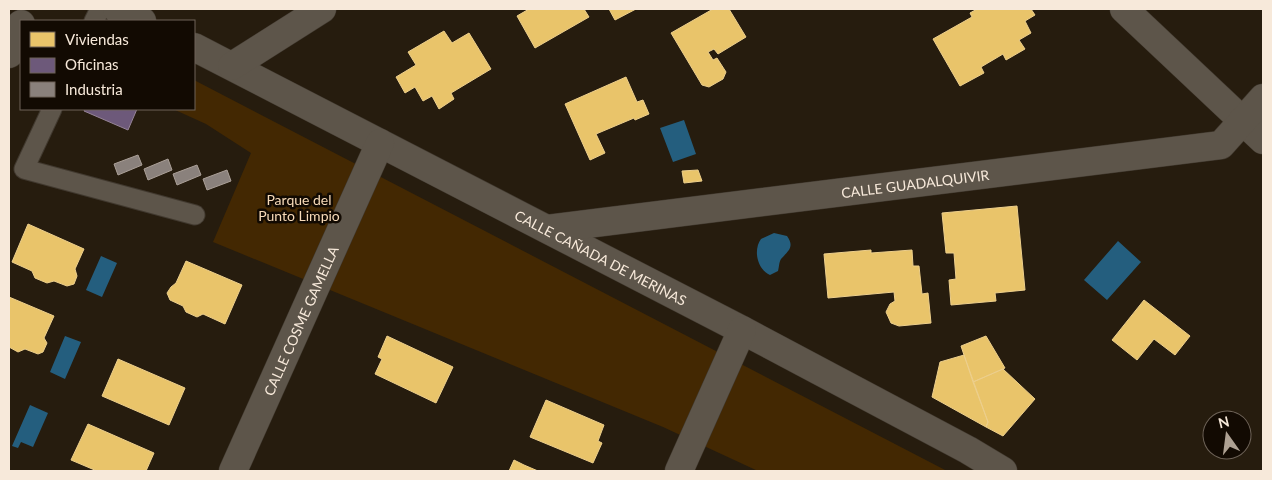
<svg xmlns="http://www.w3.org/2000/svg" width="1272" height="480" viewBox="0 0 1272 480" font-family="Lato,sans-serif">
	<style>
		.green { fill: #432802 }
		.water { fill: #245e7e }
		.homes { fill: #e9c46a; stroke: #edcf8c }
		.offices { fill: #6d597a; stroke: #968497 }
		.industry { fill: #8a817c; stroke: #aba098 }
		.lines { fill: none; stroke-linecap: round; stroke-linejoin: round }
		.service-casing { stroke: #41392f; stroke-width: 21 }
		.minor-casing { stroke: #41392f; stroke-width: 29 }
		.service { stroke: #5d554a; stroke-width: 19 }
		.minor { stroke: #5d554a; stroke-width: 28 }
		.labels { text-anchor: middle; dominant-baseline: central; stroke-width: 5; stroke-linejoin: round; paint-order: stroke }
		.street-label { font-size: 14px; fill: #f7e9da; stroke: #120a02 }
		.park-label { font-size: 14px; fill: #f8dbb9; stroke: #120a02 }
	</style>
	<rect width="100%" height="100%" fill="#261c0e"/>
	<!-- green -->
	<path class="green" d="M194,80l753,391h-189l-95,-44 -450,-185 38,-89 -45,-29 -33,-15h21z"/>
	<!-- water -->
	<path class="water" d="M684,120l12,34 -23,8 -13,-34z
		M774,233l13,3c8,11 1,15 -6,23 -2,3 -2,9 -3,12l-8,4c-13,-6 -17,-25 -9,-36z
		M1118,241l23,21 -34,38 -23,-20z
		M101,256l16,7 -15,34 -16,-7z
		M65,336l16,6 -16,37 -15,-7z
		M30,405l18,8 -15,34 -12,-5 -3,6 -6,-2z"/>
	<!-- homes -->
	<path class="homes" d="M529,9h55l5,8 -54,31 -18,-32z
		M609,9h27l-21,11z
		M713,9h16l17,28 -28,17 -4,-5 -6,3 5,8 4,-2 9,14 -3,7 -14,8 -7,-2 -31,-52z
		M977,9h54l4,6 -10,6 6,12 -12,7 6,9 -19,11 -3,-6 -22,13 3,6 -24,13 -27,-47 39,-22 -2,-4z
		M444,31l8,12 17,-10 22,36 -40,24 3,6 -15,10 -7,-13 -9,5 -8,-14 -10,6 -9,-16 20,-12 -8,-13z
		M626,77l11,25 6,-2 6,14 -14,6 -1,-2 -38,16 9,19 -15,7 -25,-56z
		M698,170l4,11 -18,2 -2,-12z
		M1017,206l8,84 -30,3 1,8 -45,4 -2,-25 7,-1 -2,-26h-8l-4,-40z
		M28,224l56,25 -9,20 2,7 -3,8 -7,2 -13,-5 -7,2 -12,-5 -3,-7 -20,-9z
		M871,250v3l41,-3 1,16h6l3,28 6,-1 3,30 -32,3 -8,-3 -5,-11 4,-8 5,-3 -1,-9 -66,6 -4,-44z
		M186,261l56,24 -17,39 -22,-10 -6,3 -11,-5 -3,-6 -13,-6 -3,-7 4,-6 5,-4z
		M9,297l45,19 -10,22 3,5 -4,9 -5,2 -13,-5 -7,3 -9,-5z
		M1144,300l46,36 -15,19 -21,-16 -17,21 -25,-20z
		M387,336l66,31 -17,36 -61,-29 7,-15 -4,-2z
		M986,336l19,32 -32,14 -12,-36z
		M964,355l24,67 -2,5 -54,-30 8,-35z
		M118,359l67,29 -16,37 -67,-29z
		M1003,369l32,30 -32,37 -17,-9 2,-5 -15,-40z
		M546,400l58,25 -6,16 4,2 -9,20 -63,-26z
		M88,424l66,29 -8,18h-49l-26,-11z
		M514,460l10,5 14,6h-29z"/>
	<!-- offices -->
	<path class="offices" d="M85,109h52l-9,21 -44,-19z"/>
	<!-- industry -->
	<path class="industry" d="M138,155l4,10 -24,10 -4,-11z
		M168,159l4,11 -24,10 -4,-11z
		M197,165l4,10 -24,10 -4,-11z
		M227,170l4,11 -24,9 -4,-11z"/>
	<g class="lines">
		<!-- service casing -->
		<g class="service-casing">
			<path id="service" d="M94,21l6,-12
				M52,109l-28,60 171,46"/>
		</g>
		<!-- minor casing -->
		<g class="minor-casing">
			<g id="minor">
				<path d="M117,9l25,12"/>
				<path d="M1124,9l139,131"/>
				<path id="s1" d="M194,47l548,283 226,120 35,21"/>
				<path d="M9,54l12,-30"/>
				<path d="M232,66l90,-57"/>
				<path id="s2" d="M547,229l674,-84 42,-47"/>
				<path id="s3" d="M233,471l147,-328"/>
				<path d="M679,471l63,-141"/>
			</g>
		</g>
		<!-- service -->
		<use href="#service" class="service"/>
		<!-- minor -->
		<use href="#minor" class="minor"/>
	</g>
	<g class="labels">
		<!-- street labels -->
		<g class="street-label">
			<text stroke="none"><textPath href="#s2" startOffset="371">CALLE GUADALQUIVIR</textPath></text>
			<text stroke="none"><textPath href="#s1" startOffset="458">CALLE CAÑADA DE MERINAS</textPath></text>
			<text stroke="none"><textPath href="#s3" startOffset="165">CALLE COSME GAMELLA</textPath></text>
		</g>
		<!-- park labels -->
		<g class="park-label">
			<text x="299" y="199">Parque del<tspan x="299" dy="16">Punto Limpio</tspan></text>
		</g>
	</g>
	<!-- border -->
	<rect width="1272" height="480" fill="none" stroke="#f7e9da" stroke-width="20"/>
	<!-- legend -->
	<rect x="20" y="20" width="175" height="90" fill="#120a02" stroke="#6e6358"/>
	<rect x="30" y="32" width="25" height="15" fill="#e9c46a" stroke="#6e6358"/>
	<text x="65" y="45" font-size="15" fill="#f7e9da">Viviendas</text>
	<rect x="30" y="58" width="25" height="15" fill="#6d597a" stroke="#6e6358"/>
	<text x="65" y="70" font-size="15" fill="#f7e9da">Oficinas</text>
	<rect x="30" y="82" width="25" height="15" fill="#8a817c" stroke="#6e6358"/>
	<text x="65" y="95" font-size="15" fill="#f7e9da">Industria</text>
	<!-- north arrow -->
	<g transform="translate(1227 435) rotate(346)"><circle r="24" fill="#120a02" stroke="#6e6358"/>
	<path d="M0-4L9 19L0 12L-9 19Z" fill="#aea193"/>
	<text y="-8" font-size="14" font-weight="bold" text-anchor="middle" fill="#f7e9da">N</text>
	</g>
</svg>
